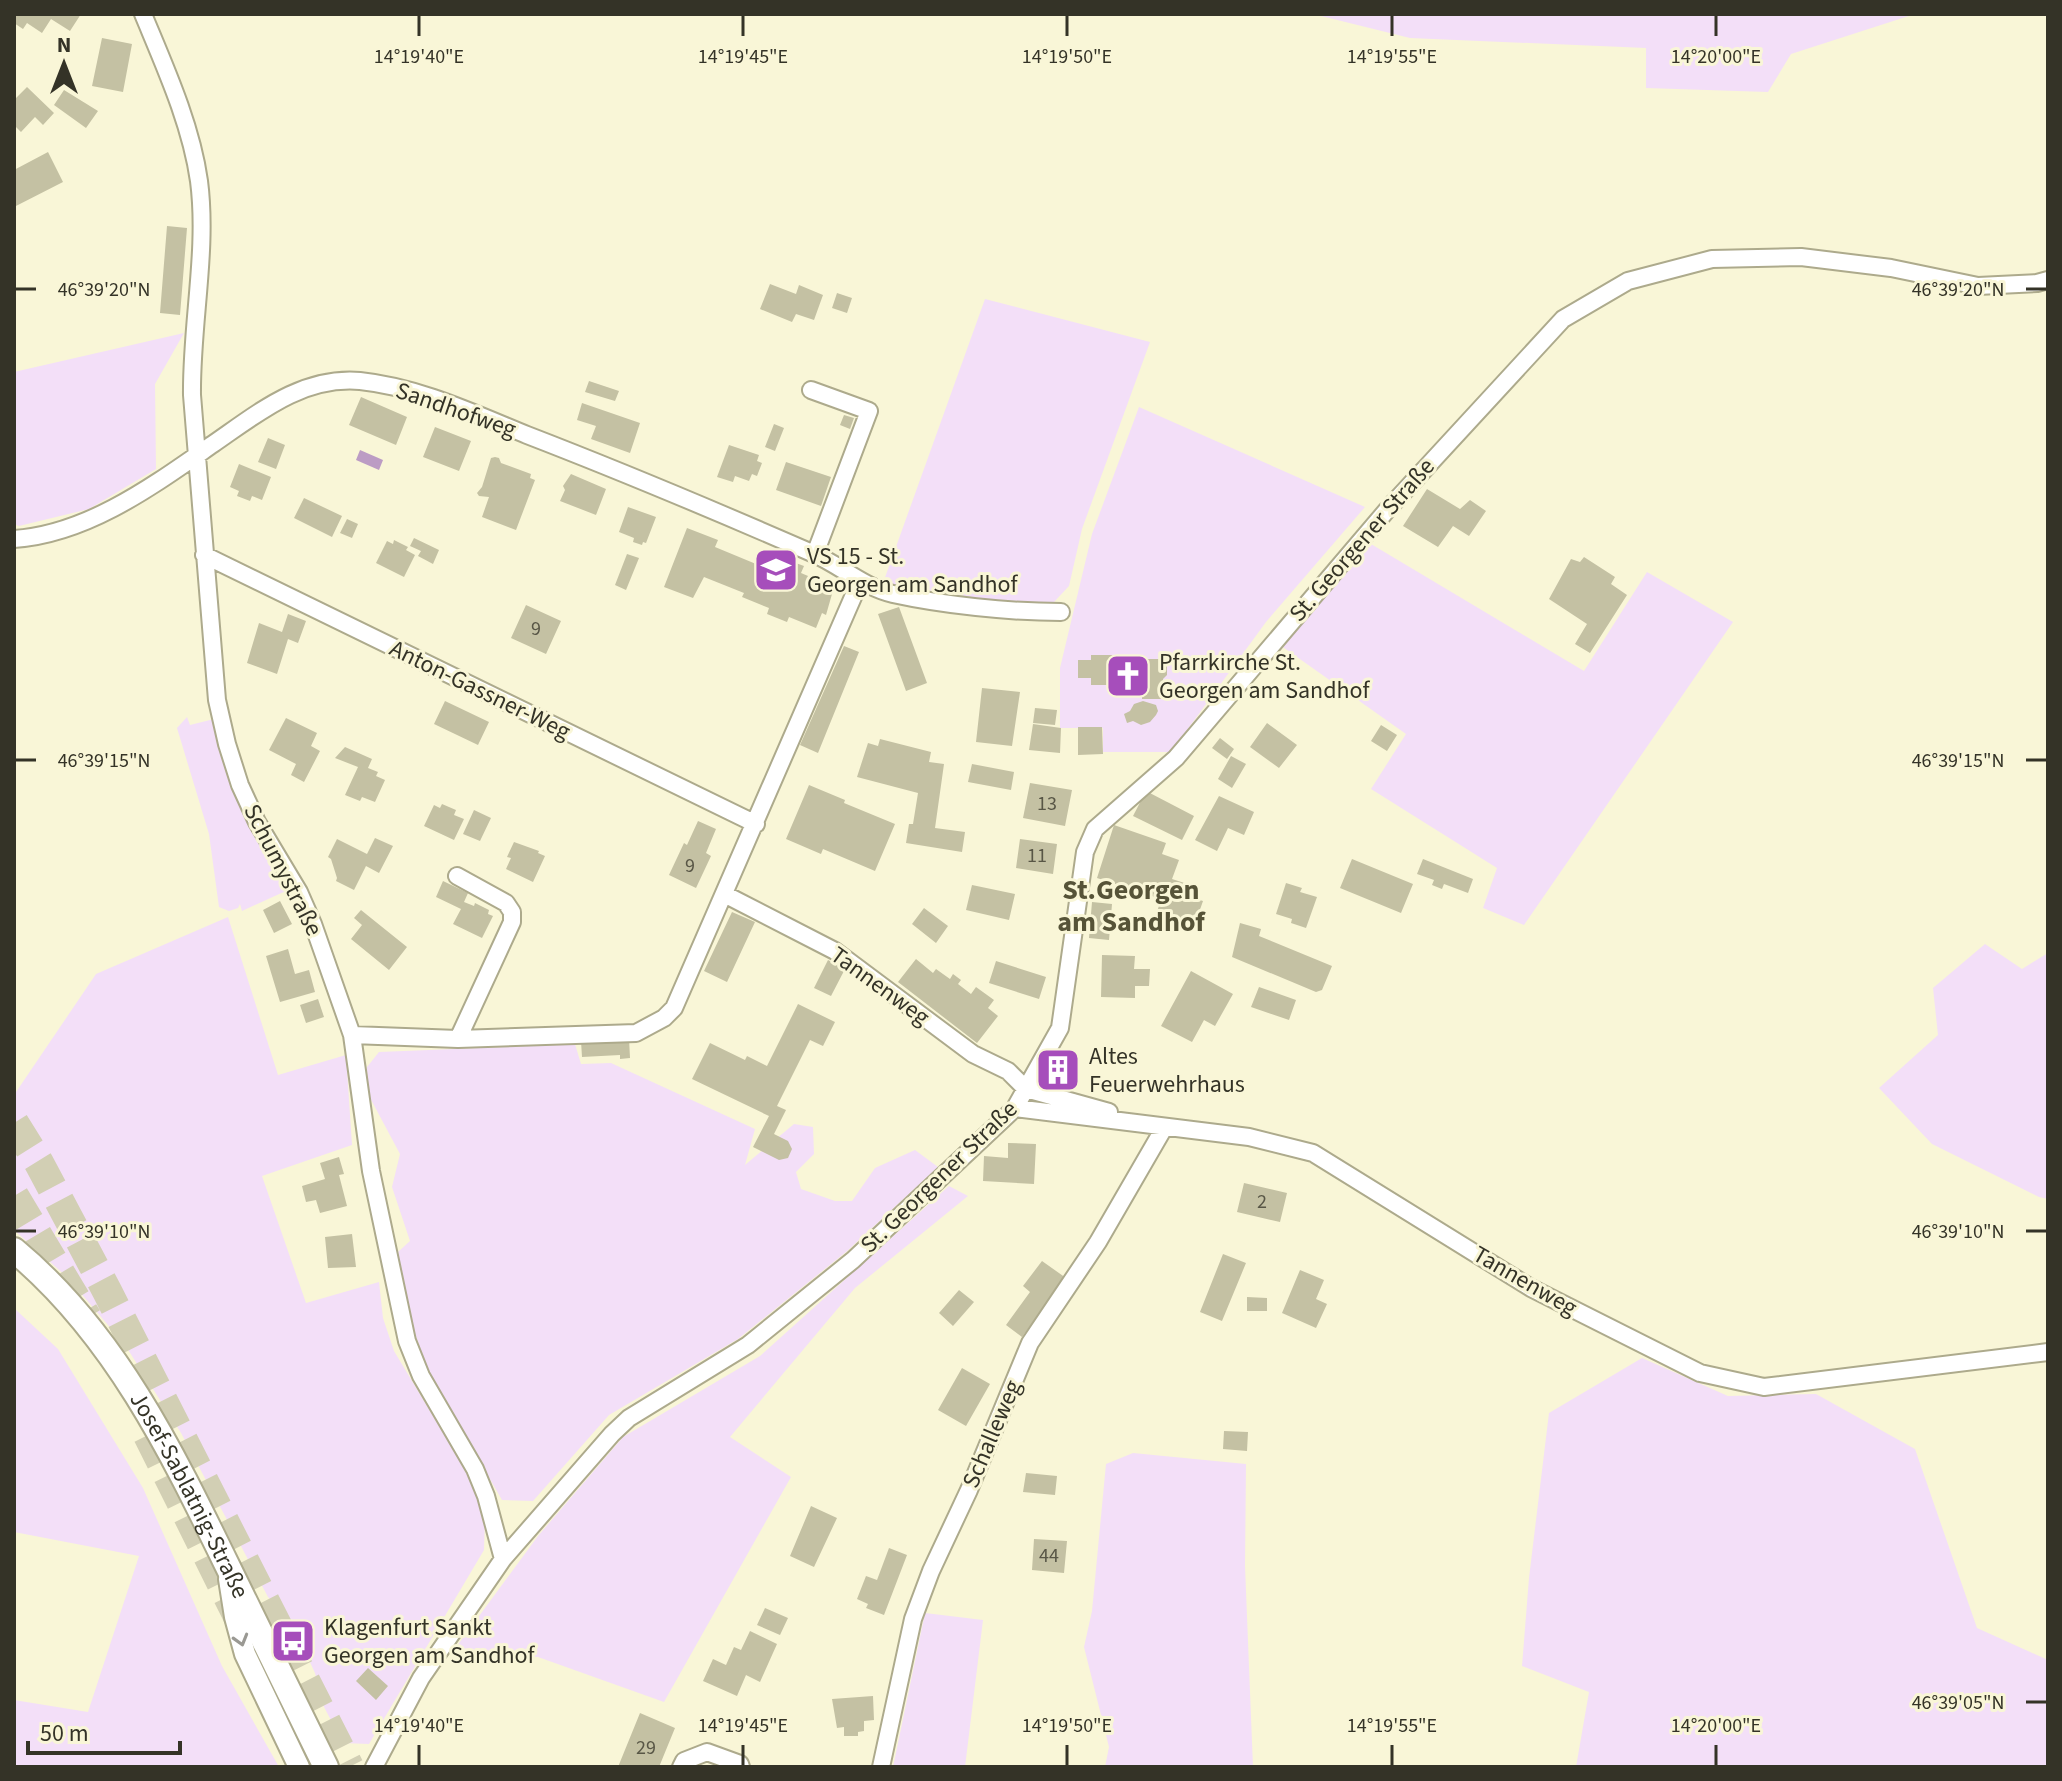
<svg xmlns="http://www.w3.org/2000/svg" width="2062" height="1781" viewBox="0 0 2062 1781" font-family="'Source Sans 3',sans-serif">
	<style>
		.green { fill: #f3dff8 }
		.water { fill: #bc9cc4 }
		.building { fill: #c4c1a3 }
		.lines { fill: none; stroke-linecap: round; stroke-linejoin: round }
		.motorway-tunnel { stroke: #d2cfb4; stroke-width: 30; stroke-dasharray: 30 15; stroke-linecap: butt }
		.minor-casing { stroke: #adaa8c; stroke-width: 20 }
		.tertiary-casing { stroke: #adaa8c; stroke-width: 24 }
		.secondary-casing { stroke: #adaa8c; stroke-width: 28 }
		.minor { stroke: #fff; stroke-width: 16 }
		.tertiary { stroke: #fff; stroke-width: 20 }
		.secondary { stroke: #fff; stroke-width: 24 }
		.oneway { stroke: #9a9993 }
		.ticks { fill: none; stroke: #343327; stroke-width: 3 }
		.labels { text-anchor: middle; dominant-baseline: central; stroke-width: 6; stroke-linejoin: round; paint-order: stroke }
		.number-label { font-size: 20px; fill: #585646 }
		.street-label { font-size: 24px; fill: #343327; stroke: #f9f6d7 }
		.poi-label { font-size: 24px; fill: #343327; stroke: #f9f6d7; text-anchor: start }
		.quarter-label { font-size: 28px; font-weight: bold; fill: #565338; stroke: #f9f6d7 }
		.ticks-label { font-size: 20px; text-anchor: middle; fill: #343327; stroke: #f9f6d7; stroke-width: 6; stroke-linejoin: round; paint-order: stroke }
	</style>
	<rect width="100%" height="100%" fill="#f9f6d7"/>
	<!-- green -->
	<path class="green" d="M1313,14h602l-124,40 -23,38 -122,-4v-40l-236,-10z
		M985,299l165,43 -68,187 -13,57 -15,16 -25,4 -146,-23z
		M184,333l-29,51 1,85 -67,40 -70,17 -5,-2v-152z
		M1139,407l226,100 -99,115 -95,130h-68v-24h-43v-60l32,-134z
		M1371,544l213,127 63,-99 86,50 -209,303 -41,-17 14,-40 -126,-79 35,-55 -126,-89z
		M187,717l3,8 24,-6 13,57 24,55 37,59 -46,21 -2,-7 -2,4 -9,3 -10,-4 -10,-73 -32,-106z
		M228,917l50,158 68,-20 6,90 -90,31 44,127 73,-21 4,36 11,33 81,135 10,33 -1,31 -115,194 -26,-1 -20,-38 -8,-32 -24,-52 -23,-24 -87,-164 -56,-88 -58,-68 -53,-47v-135l82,-121z
		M1985,944l37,25 26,-16v246l-9,-2 -107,-53 -53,-56 59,-53 -5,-47z
		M575,1044l6,20 30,-1 144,66 -10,36 49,-41 19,3 1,27 -18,18 5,17 34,12h17l23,-33 40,-18 23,17 -92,85 -108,87 -129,76 -76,86 -31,-1 -73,-127 -21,-59 -10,-62 12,-11 -18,-54 8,-33 -32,-60 -1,-27 12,-15z
		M949,1186l19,10 -113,92 -125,149 61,40 -127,225 -126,-45 -84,-7 84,-114 85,-99 137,-81z
		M14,1308l44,41 85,139 79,178 57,101h-265v-67l74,12 51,-156 -125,-24z
		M1642,1358l86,38 88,-2 99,55 62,179 71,32v107h-472l13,-75 -67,-26 7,-88 20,-165z
		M1133,1453l113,11 -1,102 8,201h-148l4,-20 -25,-100 8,-36 14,-147z
		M925,1613l58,7 -18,147h-72z"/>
	<!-- water -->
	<path class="water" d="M360,450l23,10 -4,10 -23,-10z"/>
	<!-- building -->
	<path class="building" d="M14,14h67l-11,17 -19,-12 -9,14 -15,-10 -4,6 -9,-6z
		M102,38l30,6 -9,48 -31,-6z
		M27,87l27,26 -11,12 -8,-8 -14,15 -7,-7v-25z
		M64,90l34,21 -12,17 -32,-23z
		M48,152l15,30 -49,25v-37z
		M167,226l20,2 -7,87 -20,-2z
		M770,284l26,10 3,-9 24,10 -9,25 -18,-6 -4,8 -32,-13z
		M837,293l15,5 -5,15 -15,-5z
		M589,381l30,10 -4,10 -30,-9z
		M361,397l46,20 -11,28 -47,-20z
		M582,403l58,20 -10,30 -39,-14 5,-13 -19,-6z
		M844,415l10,3 -4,11 -10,-4z
		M774,424l10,4 -9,23 -10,-4z
		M435,427l36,14 -12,30 -36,-14z
		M268,438l17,7 -9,24 -18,-7z
		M729,445l30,10 -2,6 5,2 -5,13 -5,-2 -3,7 -14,-5 -2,6 -16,-5z
		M495,457l4,1 2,5 30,11 -1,4 5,2 -19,50 -34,-13 7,-20 -10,-1 -2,-3 5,-6 9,-29z
		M786,462l45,15 -10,29 -45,-16z
		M239,464l32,13 -9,23 -10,-4 -2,5 -13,-5 2,-5 -9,-4z
		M571,474l35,15 -10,26 -36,-14 5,-11 -2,-4z
		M1427,489l33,20 10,-9 16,11 -17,25 -16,-10 -15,21 -35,-21z
		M304,498l38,18 -10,21 -38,-19z
		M628,507l28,10 -10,26 -3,-1 -1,3 -9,-3 1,-4 -15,-6z
		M347,519l11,5 -6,14 -12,-5z
		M687,528l31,12 -3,7 41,17 3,-9 32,13 2,-6 11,4 -3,7 33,14 -8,28 -4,-2 -6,15 -27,-11 -2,5 -20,-8 2,-6 -27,-11 2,-4 -40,-16 -11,21 -29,-11z
		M414,538l25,12 -6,14 -15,-8 3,-5 -11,-5z
		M394,540l14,7 -2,3 9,5 -11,22 -28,-14 11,-22 6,3z
		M627,554l12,4 -13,32 -11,-5z
		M1584,557l31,20 -4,7 16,11 -37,58 -15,-9 12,-20 -38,-25 22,-40 9,3z
		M526,605l35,16 -15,33 -35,-16z
		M899,607l28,76 -21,8 -28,-77z
		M288,614l18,7 -8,22 -10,-4 -11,35 -30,-11 12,-40 23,9z
		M844,646l15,6 -41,101 -18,-8z
		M1091,655h51v4h18l7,6v10l-4,4 1,20h-22v-5h-4v-9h-47v-7h-13v-18h13z
		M982,688l38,4 -8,54 -36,-4z
		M445,701l44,21 -11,23 -44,-21z
		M1143,701l13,4 2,6 -2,4 -6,7 -9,3 -8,-4 -6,2 -3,-9 6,-3 4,-7z
		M1035,708l22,2 -2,15 -22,-2z
		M286,718l31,15 -6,13 9,5 -16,31 -13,-7 5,-11 -27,-14z
		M1267,723l30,22 -18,23 -29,-21z
		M1033,724l28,4 -1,25 -31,-3z
		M1381,725l16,10 -10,16 -16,-10z
		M1078,727h24l1,27 -25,1z
		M1220,738l14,11 -7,10 -15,-11z
		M880,739l51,13 -2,10 15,2 -9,64 30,4 -3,20 -56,-9 3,-19h4l5,-31 -61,-16 11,-34 10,3z
		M345,747l27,12 -4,9 10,4 -2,4 9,4 -10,22 -13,-5 -2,4 -15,-6 13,-28 -23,-9z
		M1231,756l15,8 -14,24 -14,-9z
		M972,764l42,8 -3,18 -43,-8z
		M1030,783l42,7 -7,36 -42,-8z
		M809,785l36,15 -1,3 51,21 -20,47 -52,-22 -2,5 -35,-15z
		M1146,791l48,25 -12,24 -49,-24z
		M1219,796l35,16 -10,23 -16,-7 -11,23 -22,-11z
		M442,804l14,6 -2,5 10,4 -10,21 -30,-14 10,-21 6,3z
		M474,810l17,8 -11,23 -17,-7z
		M698,821l18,8 -10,24 5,3 -15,32 -27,-13 15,-32 3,2z
		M1114,825l52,18 -4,11 17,6 -7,19 25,8 -4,11 10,3 -8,23 -38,-12 4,-13 -64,-21z
		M375,838l18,8 -14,27 -13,-7 -12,24 -18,-9 1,-3 -6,-19 -3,-2 9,-18 30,15z
		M1020,839l37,5 -4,30 -37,-6z
		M514,842l25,9 -1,2 7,3 -12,26 -27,-13 5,-11 -4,-1z
		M1352,859l61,25 -12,29 -61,-25z
		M1423,859l50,20 -5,14 -24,-9 -2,5 -10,-4 2,-5 -17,-6z
		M443,881l25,12 -4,9 10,4 1,-3 14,7 -1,4 5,2 -11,22 -29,-14 8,-15 -25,-12z
		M1286,883l16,5 -2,4 17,5 -11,31 -15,-5 1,-4 -16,-5z
		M972,885l43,9 -6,26 -43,-10z
		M280,901l12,23 -18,9 -11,-23z
		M1092,902l20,2 -3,36 -20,-2z
		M924,908l24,18 -12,17 -24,-19z
		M361,910l46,37 -18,23 -38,-31 11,-14 -8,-7z
		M732,912l23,10 -28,60 -23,-11z
		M1240,923l21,6 -2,7 73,30 -10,24 -6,2 -84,-35z
		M288,949l7,25 14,-4 6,22 -35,10 -14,-46z
		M1102,955l33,1 -1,13h16l-1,17h-14v12l-34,-1z
		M916,959l17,14 3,-4 14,10 3,-5 8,6 -3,4 13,10 5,-7 18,13 -6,8 10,8 -21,27 -79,-61z
		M828,960l17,9 -14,27 -17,-8z
		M996,961l50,16 -7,22 -50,-16z
		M1191,971l42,23 -18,32 -11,-6 -12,22 -31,-16z
		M1259,987l37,13 -7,20 -38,-13z
		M318,999l6,18 -18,6 -6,-18z
		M798,1004l37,18 -12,24 -13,-6 -33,66 9,4 -12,24 14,7 4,8 -4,9 -9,2 -26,-13 16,-31 -77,-37 18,-36 35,17 2,-4 20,10z
		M629,1038l1,20 -10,1v-4l-38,2 -1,-16z
		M1062,1054l12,13 -20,19 -12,-12z
		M1008,1143l28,1 -2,40 -51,-3 1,-25 24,2z
		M339,1157l5,17 -5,1 8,31 -27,7 -4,-13 -10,2 -4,-16 23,-7 -5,-16z
		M1244,1183l43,10 -7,29 -43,-10z
		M352,1234l4,33 -28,1 -3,-31z
		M1223,1254l23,9 -24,58 -22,-9z
		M1042,1261l24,17 -44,59 -16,-12 24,-33 -7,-6z
		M1300,1270l24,10 -8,19 11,5 -11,24 -34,-15z
		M959,1290l15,12 -21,24 -14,-13z
		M1247,1297l20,1v13h-20z
		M962,1368l28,16 -24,42 -28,-16z
		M1224,1431l24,1 -1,19 -24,-2z
		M1026,1473l31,3 -2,19 -32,-3z
		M811,1506l26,12 -23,49 -24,-11z
		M1034,1539l33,2 -3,32 -32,-3z
		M889,1548l18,7 -23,60 -18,-7 2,-4 -11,-5 9,-23 11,4z
		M765,1608l23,10 -8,17 -23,-10z
		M750,1631l27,13 -17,38 -14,-7 -9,21 -34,-15 10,-22 13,6 8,-18 7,3z
		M368,1668l20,18 -12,14 -20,-19z
		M873,1696l1,24 -10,1v10l-6,1v4h-14v-9l-7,1 -5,-29z
		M640,1713l35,15 -16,39h-41z"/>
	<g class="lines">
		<!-- motorway-tunnel -->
		<path class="motorway-tunnel" d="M14,1123l25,40 68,128 242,476
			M14,1196l73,122
			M148,1435l128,258"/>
		<!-- minor casing -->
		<g class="minor-casing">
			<path id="minor" d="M143,14c22,53 48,110 56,167 9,69 -8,144 -7,214l25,305 10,44 13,41 17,37 42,70 14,32 39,111 19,136 36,170 14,35 54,93 11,27 17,63 -82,119 -47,89
				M811,390l58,21 -54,143
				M14,539c74,-5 140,-54 199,-95 45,-31 89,-68 147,-63 58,6 113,32 167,54 96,37 191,77 285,118 28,12 51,34 81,41 50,11 116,18 168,18
				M204,555l552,269
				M457,876l49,27 6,9v10l-54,117
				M726,895l109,56 138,103 35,17 18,18 83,23
				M352,1035l106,4 178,-6 28,-15 10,-10 186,-427
				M1015,1108l234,29 64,16 218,135 169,85 64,14 284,-35
				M503,1559l109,-125 17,-16 119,-73 105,-85 162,-152 45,-80 25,-176 10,-23 81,-71 211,-248 176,-191 65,-38 84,-22 89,-2 90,11 87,18 59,-3 11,-3
				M681,1767l3,-6 23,-9 33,12 1,3
				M881,1767l32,-148 18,-48 38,-81 61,-147 68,-101 66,-114"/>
		</g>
		<!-- tertiary casing -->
		<g class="tertiary-casing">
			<path id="tertiary" d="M229,1579l6,38 10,37 54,113"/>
		</g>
		<!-- secondary casing -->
		<g class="secondary-casing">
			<g id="secondary">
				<path id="s1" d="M14,1250c100,83 157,200 213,315 33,67 66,135 99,202"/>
			</g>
		</g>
		<!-- minor -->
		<use href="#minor" class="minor"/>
		<!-- tertiary -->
		<use href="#tertiary" class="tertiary"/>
		<!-- secondary -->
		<use href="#secondary" class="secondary"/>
	</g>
	<!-- one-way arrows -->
	<defs><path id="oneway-chevron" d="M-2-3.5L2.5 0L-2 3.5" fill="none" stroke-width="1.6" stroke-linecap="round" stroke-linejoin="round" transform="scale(2)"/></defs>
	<use class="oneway" href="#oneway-chevron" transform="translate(241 1640) rotate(74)"/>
	<!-- ticks -->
	<path class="ticks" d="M419,16v20M743,16v20M1067,16v20M1392,16v20M1716,16v20M16,289h20M2026,289h20M16,760h20M2026,760h20M16,1231h20M2026,1231h20M2026,1702h20M419,1745v20M743,1745v20M1067,1745v20M1392,1745v20M1716,1745v20"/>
	<!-- icons -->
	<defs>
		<g id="school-square" transform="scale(2.3)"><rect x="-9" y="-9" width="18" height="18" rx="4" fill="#a64ebb" stroke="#f9f6d7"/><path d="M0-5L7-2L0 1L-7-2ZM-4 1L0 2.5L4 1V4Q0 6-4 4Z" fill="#fff"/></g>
		<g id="church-square" transform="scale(2.3)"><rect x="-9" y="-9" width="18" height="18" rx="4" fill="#a64ebb" stroke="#f9f6d7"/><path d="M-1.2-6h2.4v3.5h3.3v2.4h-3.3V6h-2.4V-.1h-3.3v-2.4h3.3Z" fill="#fff"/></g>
		<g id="building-square" transform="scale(2.3)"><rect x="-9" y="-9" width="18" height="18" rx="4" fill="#a64ebb" stroke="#f9f6d7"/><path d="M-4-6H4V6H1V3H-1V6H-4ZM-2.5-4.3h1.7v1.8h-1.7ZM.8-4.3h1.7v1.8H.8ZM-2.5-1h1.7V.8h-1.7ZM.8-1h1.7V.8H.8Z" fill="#fff"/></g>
		<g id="bus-square" transform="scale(2.3)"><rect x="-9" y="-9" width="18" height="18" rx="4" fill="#a64ebb" stroke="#f9f6d7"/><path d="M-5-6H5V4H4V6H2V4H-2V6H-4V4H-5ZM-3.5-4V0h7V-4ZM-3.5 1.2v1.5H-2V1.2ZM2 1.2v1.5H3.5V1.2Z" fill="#fff"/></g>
	</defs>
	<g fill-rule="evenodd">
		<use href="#school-square" x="776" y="570"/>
		<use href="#church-square" x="1128" y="676"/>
		<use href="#building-square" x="1058" y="1070"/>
		<use href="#bus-square" x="293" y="1641"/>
	</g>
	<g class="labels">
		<!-- number labels -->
		<g class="number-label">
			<text x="536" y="629">9</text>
			<text x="1047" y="804">13</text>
			<text x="1037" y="856">11</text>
			<text x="690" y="866">9</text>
			<text x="1262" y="1202">2</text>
			<text x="1049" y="1556">44</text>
			<text x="646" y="1748">29</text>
		</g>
		<!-- street labels -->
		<g class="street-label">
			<text transform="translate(456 410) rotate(19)">Sandhofweg</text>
			<text transform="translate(1362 540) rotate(-49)">St. Georgener Straße</text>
			<text transform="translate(480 690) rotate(26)">Anton-Gassner-Weg</text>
			<text transform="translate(283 870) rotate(63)">Schumystraße</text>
			<text transform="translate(880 986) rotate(36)">Tannenweg</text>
			<text transform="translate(939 1177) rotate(-44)">St. Georgener Straße</text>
			<text transform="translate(1525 1281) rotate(30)">Tannenweg</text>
			<text transform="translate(992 1434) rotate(-67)">Schalleweg</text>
			<text stroke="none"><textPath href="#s1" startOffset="304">Josef-Sablatnig-Straße</textPath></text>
		</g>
		<!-- poi labels -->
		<g class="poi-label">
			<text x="807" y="556">VS 15 - St.<tspan x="807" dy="28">Georgen am Sandhof</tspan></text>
			<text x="1159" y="662">Pfarrkirche St.<tspan x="1159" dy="28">Georgen am Sandhof</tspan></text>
			<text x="1089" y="1056">Altes<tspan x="1089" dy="28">Feuerwehrhaus</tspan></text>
			<text x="324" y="1627">Klagenfurt Sankt<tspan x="324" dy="28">Georgen am Sandhof</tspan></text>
		</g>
		<!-- quarter labels -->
		<g class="quarter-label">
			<text x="1131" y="890">St.Georgen<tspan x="1131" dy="32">am Sandhof</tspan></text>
		</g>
	</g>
	<g class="ticks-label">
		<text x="419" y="63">14°19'40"E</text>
		<text x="743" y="63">14°19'45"E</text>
		<text x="1067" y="63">14°19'50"E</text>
		<text x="1392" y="63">14°19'55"E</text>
		<text x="1716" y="63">14°20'00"E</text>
		<text x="104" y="296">46°39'20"N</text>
		<text x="1958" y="296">46°39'20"N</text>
		<text x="104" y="767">46°39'15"N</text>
		<text x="1958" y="767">46°39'15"N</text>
		<text x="104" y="1238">46°39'10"N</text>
		<text x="1958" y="1238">46°39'10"N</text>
		<text x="1958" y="1709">46°39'05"N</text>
		<text x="419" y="1732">14°19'40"E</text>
		<text x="743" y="1732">14°19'45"E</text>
		<text x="1067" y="1732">14°19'50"E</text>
		<text x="1392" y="1732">14°19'55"E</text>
		<text x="1716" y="1732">14°20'00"E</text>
	</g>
	<!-- border -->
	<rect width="2062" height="1781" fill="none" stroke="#343327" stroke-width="32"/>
	<!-- north arrow -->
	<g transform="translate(64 64)" stroke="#f9f6d7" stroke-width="6" paint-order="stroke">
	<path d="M0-6L14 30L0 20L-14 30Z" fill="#343327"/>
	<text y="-12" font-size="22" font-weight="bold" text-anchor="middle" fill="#343327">N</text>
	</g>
	<!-- scale -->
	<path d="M28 1741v12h152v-12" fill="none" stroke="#343327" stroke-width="4"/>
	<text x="40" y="1741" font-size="24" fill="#343327" stroke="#f9f6d7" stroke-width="6" paint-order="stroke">50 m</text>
</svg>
